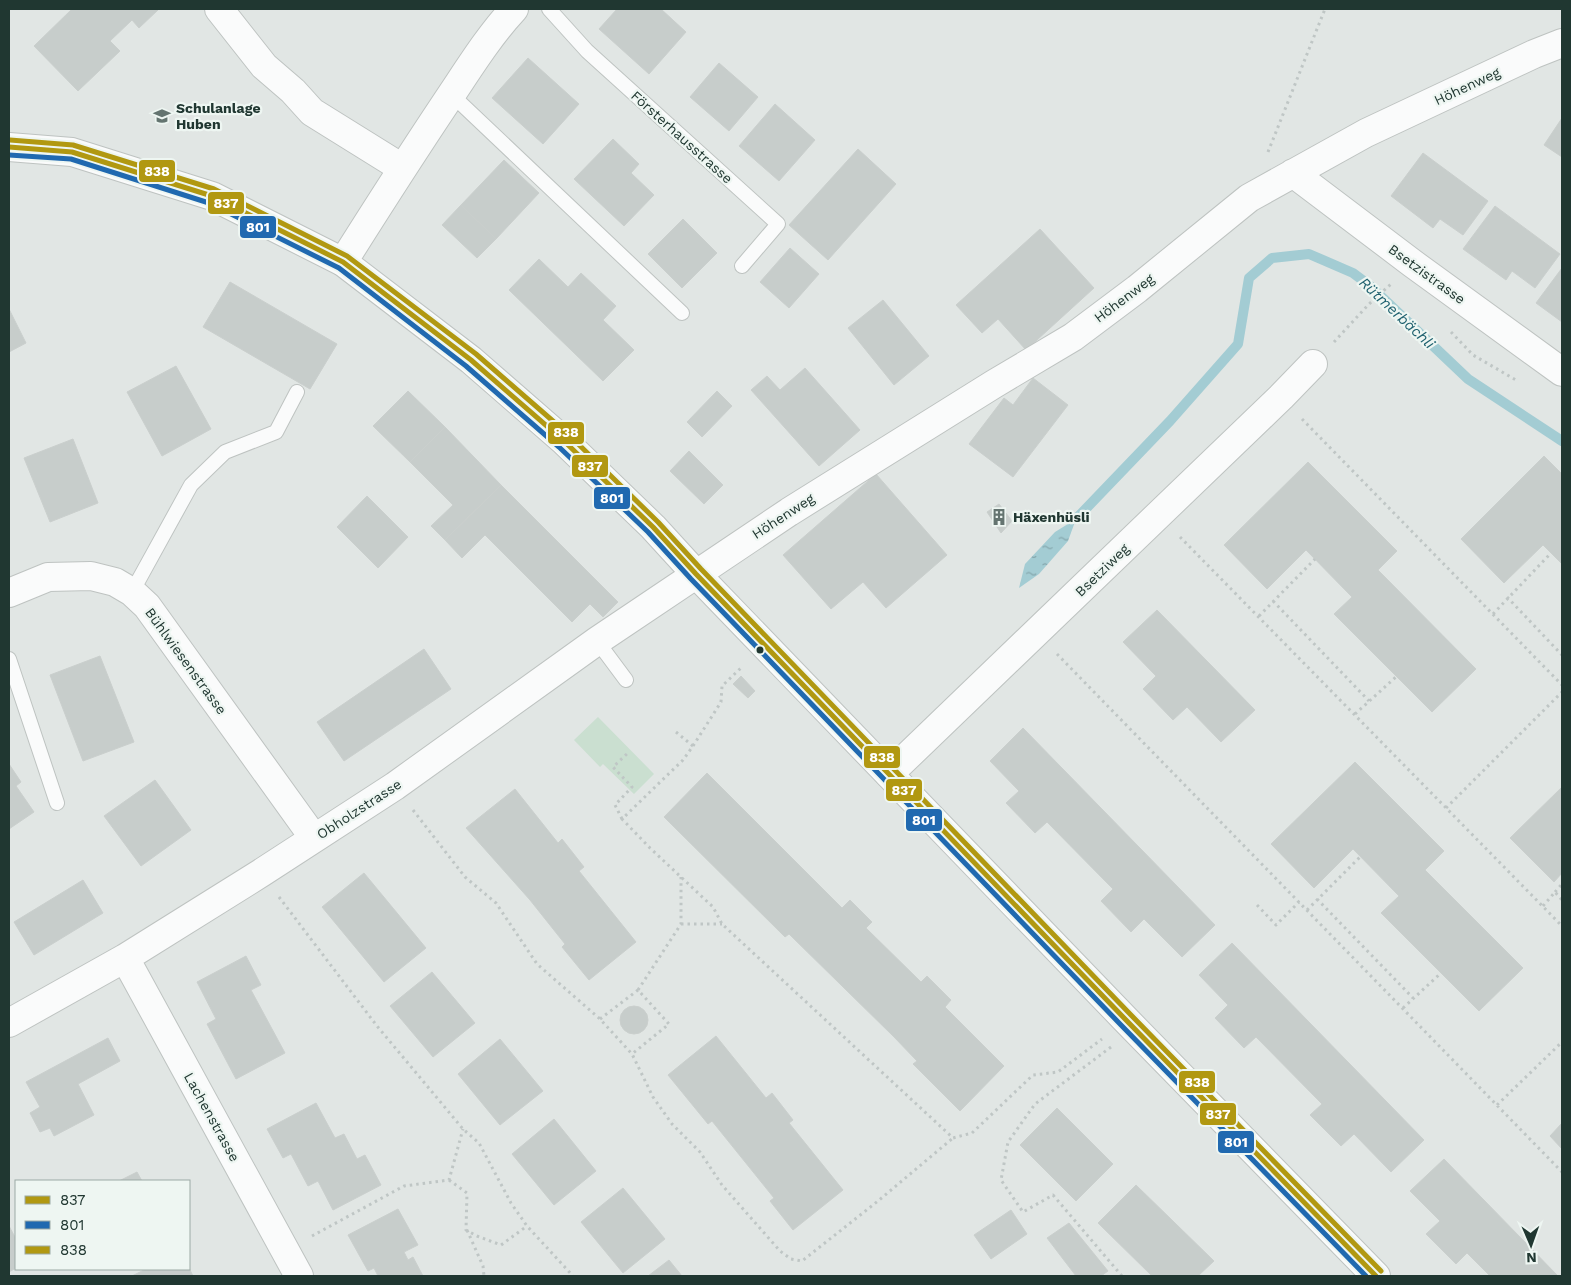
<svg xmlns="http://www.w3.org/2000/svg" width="1571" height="1285" viewBox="0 0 1571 1285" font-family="'Work Sans',sans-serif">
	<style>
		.green { fill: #cadfd0 }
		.water { fill: url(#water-ripples) }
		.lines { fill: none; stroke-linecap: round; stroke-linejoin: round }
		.stream { stroke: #a3ccd3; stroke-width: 10 }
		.building { fill: #c7cdcb; stroke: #cacfcd }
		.service-casing { stroke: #bec3c1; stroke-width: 16 }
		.minor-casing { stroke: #bec3c1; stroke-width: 30 }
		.tertiary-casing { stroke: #bec3c1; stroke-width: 30 }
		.path { stroke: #bfc6c5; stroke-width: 3; stroke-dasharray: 2.5 4; stroke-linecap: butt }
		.service { stroke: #fafbfb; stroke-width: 14 }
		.minor { stroke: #fafbfb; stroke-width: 28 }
		.tertiary { stroke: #fafbfb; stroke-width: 28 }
		.bus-1-casing { stroke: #eef6f2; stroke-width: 9 }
		.bus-2-casing { stroke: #eef6f2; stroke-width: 9 }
		.bus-3-casing { stroke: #eef6f2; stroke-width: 9 }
		.bus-1 { stroke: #b19811; stroke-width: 5 }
		.bus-2 { stroke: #2069b0; stroke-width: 5 }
		.bus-3 { stroke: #b19811; stroke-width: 5 }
		.bus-dot { fill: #203731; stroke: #eef6f2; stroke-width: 2 }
		.labels { text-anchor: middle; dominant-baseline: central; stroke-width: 4.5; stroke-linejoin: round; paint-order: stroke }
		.street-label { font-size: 14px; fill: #203731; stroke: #eef6f2 }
		.poi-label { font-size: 14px; font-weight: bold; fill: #203731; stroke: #eef6f2; text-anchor: start }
		.water-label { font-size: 15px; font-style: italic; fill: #1f616f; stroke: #eef6f2 }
		.line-badge { stroke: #eef6f2; stroke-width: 2 }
		.badge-label { font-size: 14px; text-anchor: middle; font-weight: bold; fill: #fff }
	</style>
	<defs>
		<pattern id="water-ripples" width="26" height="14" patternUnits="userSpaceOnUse" patternTransform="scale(1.25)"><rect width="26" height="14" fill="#a3ccd3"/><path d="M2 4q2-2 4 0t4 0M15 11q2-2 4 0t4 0" fill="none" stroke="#84a6ac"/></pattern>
	</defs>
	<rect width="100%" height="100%" fill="#e1e6e4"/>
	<!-- green -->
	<path class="green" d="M598,717l56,57 -20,20 -31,-30 -3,3 -26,-27z"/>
	<!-- water -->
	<path class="water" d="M1076,519l-8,22 -29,33 -20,14 6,-24 30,-32z"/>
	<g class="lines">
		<!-- stream -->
		<path class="stream" d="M1076,519l94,-98 68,-77 11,-66 23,-20 37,-4 44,19 16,12 99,94 94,62"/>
	</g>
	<!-- building -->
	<path class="building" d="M72,9h87l-20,19 -7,-8 -22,21 10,10 -42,40 -44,-45z
		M617,9h44l25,23 -37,42 -50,-45z
		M528,58l51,46 -36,40 -51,-46z
		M719,63l39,34 -29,34 -39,-34z
		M775,104l40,36 -36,41 -40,-35z
		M1562,118v39l-18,-12z
		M613,139l26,25 -8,9 23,22 -30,31 -50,-47z
		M858,149l38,35 -68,76 -39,-35z
		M1423,153l65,48 -25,34 -23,-16 -7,9 -42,-32z
		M504,160l35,33 -43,46 -35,-34z
		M461,205l35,34 -19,19 -35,-33z
		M1495,206l65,48 -25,34 -23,-17 -6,9 -43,-31z
		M683,219l34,34 -35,35 -34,-34z
		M1040,229l54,59 -68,62 -28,-31 -16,14 -26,-28z
		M790,248l29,26 -30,34 -29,-26z
		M539,259l29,28 13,-14 35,33 -13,14 31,30 -31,31 -94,-91z
		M1562,268v54l-26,-19z
		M230,282l107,62 -27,45 -107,-62z
		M883,300l46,56 -35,29 -46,-57z
		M9,309l17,34 -17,9z
		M176,366l35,63 -49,27 -35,-64z
		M805,368l55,62 -41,36 -68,-76 16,-14 13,14z
		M1033,378l35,27 -55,72 -44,-33 35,-46 9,7z
		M408,391l37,36 -35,35 -37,-36z
		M717,391l15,15 -30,31 -15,-15z
		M445,427l56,58 -56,55 -14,-14 22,-21 -43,-43z
		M73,439l25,64 -48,19 -26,-64z
		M689,451l34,34 -19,19 -34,-33z
		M1544,456l18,18v90l-19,-19 -39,38 -43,-44z
		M1308,462l89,89 -19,19 98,99 -44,43 -98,-98 18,-17 -46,-47 -39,39 -43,-44z
		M876,474l71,81 -61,53 -23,-26 -32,27 -48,-54z
		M501,485l117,117 -15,15 -13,-13 -18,18 -87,-87 -23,23 -17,-18z
		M367,496l41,41 -30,31 -41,-41z
		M999,504l13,17 -11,12 -14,-21z
		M1157,610l98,100 -34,32 -34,-35 -14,13 -30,-31 13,-13 -33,-34z
		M424,649l27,40 -107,72 -27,-39z
		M100,656l34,86 -51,19 -33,-86z
		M741,676l14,15 -7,7 -15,-14z
		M1023,728l192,197 -33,32 -38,-38 -13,13 -30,-31 12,-12 -66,-67 -12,11 -29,-30 13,-12 -29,-30z
		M1355,762l89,89 -19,19 98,98 -44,43 -98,-98 18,-17 -46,-47 -39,39 -43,-44z
		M9,764l12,18 -5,4 18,26 -25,17z
		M707,773l135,135 8,-8 22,22 -6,6 55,54 6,-6 24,24 -6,7 59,59 -44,45 -47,-47 4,-3 -23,-24 -105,-103 -4,3 -121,-120z
		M155,780l36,50 -50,36 -37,-50z
		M1562,787v86l-8,9 -44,-44z
		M515,789l43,54 4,-4 22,28 -5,4 57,71 -47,38 -27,-33 3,-3 -35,-44 -64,-72z
		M364,873l62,75 -42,34 -62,-75z
		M83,880l20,33 -69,42 -20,-33z
		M1232,943l192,197 -33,32 -37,-38 -13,12 -31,-31 12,-11 -66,-67 -12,11 -29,-30 13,-13 -29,-30z
		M246,956l15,29 -10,5 34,63 -49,26 -29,-55 9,-5 -19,-37z
		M432,972l43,51 -42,34 -43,-51z
		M620 1020a14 14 0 1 1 28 0a14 14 0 1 1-28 0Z
		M716,1036l50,62 6,-5 21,27 -4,3 54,67 -50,40 -23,-29 4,-3 -62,-77 -4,3 -40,-49z
		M108,1038l12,23 -42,23 16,31 -40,21 -4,-8 -10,4 -10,-19 10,-6 -14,-25z
		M500,1039l43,52 -43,34 -42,-51z
		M316,1103l19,35 9,-4 13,25 8,-4 16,30 -48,25 -15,-29 -10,5 -17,-32 -8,4 -16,-29z
		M1057,1108l56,56 -37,37 -56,-56z
		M554,1119l42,52 -42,34 -42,-51z
		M1562,1123v26l-12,-13z
		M1444,1159l114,117h-68l-23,-23 -11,11 -30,-30 14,-13 -30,-30z
		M137,1172l5,9h-23z
		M1136,1185l78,76 -16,15h-46l-54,-53z
		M623,1188l42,51 -42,34 -42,-51z
		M398,1209l20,36 -14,7 4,8 5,-3 10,19h-45l-4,-8 -6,3 -20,-36z
		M1011,1210l16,24 -36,25 -17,-24z
		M1069,1223l39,48 -7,5h-25l-29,-38z
		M9,1226l7,13v29l-7,4z
		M669,1260l13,16h-34z
		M189,1268l4,8h-61l14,-7z"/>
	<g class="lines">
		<!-- service casing -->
		<g class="service-casing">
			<path id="service" d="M549,9l38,42 191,173 -36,42
				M452,95l230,218
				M132,592l59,-107 34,-33 51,-20 21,-40
				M597,641l29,39
				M9,659l48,144"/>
		</g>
		<!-- minor casing -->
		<g class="minor-casing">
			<path id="minor" d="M219,9l45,57 29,25 19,21 90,56
				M1293,173l119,90 150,109
				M343,262c34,-54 68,-107 104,-161 21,-31 41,-64 67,-92
				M9,593l39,-16 43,-1 24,6 17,10 15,14 167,232
				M889,774l392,-377 32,-33
				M125,958l174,318
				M9,1023l116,-65 136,-85 134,-87 202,-145 192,-129 205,-128 79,-47 64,-48 112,-91 117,-65 168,-79 28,-11"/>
		</g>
		<!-- tertiary casing -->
		<g class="tertiary-casing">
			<path id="tertiary" d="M9,147l63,5 140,44 131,66 128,98 93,81 89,86 43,47 430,446 250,256"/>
		</g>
		<!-- path -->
		<path class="path" d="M1268,152l57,-143
			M1451,332l22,23 43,25
			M1334,342l35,-38 22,-20
			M1302,419l260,266
			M1180,537l382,389
			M1507,597l55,58
			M1273,601l96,100
			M1493,614l58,-61
			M1259,616l56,-57
			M1057,654l505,518
			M1355,714l42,-38
			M676,732l17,14 -10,14 -61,59 28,29 63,59 9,17 231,214 19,-5 61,-58 25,-3 44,-33
			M693,746l28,-44 1,-16 21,-20
			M1446,808l116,-116
			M413,810l52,67 31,26 41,61 63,55 32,35 21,43 19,27 28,28 22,33 58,66 11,8 11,2 76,-60 75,-63
			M622,819l-7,-14 17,-18 -19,-20 16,-15
			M1555,892l7,-8
			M279,897l98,129 86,103 16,14 32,60 16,23 46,50
			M1317,899l96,99
			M1257,905l19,20 23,-23
			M1543,906l12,-14 7,8
			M1307,910l53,-53
			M681,924h41
			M638,990l43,-66v-47
			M1403,1008l38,-35
			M600,1019l38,-29 31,34 -37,30
			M1111,1047l-76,57 -27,38 -7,38 22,32 30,-17 69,81
			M1497,1105l65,-63
			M449,1180l18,13 -1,37 11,6 24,9 26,-19
			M467,1230l16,36 1,10
			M312,1236l92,-50 45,-6 14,-51"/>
		<!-- service -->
		<use href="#service" class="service"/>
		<!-- minor -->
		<use href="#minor" class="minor"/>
		<!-- tertiary -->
		<use href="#tertiary" class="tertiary"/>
		<!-- bus-1 casing -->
		<g class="bus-1-casing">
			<path id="bus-1" d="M9,147l63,5 140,44 131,66 128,98 93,81 89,86 43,47 430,446 250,256"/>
		</g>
		<!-- bus-2 casing -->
		<g class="bus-2-casing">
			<path id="bus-2" d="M9,155l62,4 138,44 130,65 127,98 93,81 89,85 43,47 430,446 245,251"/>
		</g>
		<!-- bus-3 casing -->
		<g class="bus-3-casing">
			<path id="bus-3" d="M10,140l63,5 141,44 133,67 129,98 93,81 89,87 43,47 430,446 250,256"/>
		</g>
		<!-- bus-1 -->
		<use href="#bus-1" class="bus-1"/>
		<!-- bus-2 -->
		<use href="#bus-2" class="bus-2"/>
		<!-- bus-3 -->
		<use href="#bus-3" class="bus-3"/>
	</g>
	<!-- icons -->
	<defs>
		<g id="school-bare" transform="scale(1.35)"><path d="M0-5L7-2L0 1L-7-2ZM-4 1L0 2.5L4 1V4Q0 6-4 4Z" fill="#647470" stroke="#eef6f2" stroke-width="2.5" paint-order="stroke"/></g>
		<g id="building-bare" transform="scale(1.35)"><path d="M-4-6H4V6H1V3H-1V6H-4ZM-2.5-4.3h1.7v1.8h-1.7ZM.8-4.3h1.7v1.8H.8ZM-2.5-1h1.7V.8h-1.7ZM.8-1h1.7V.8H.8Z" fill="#647470" stroke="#eef6f2" stroke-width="2.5" paint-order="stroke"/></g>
	</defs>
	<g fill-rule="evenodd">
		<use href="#school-bare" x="162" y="116"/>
		<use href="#building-bare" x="999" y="517"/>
	</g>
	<!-- markers -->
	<circle class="bus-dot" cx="760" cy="650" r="4.5"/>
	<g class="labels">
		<!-- street labels -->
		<g class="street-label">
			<text transform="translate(1467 86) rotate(-25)">Höhenweg</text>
			<text transform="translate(682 137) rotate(42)">Försterhausstrasse</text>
			<text transform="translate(1427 274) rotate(36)">Bsetzistrasse</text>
			<text transform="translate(1124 298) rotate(-37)">Höhenweg</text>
			<text transform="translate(783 516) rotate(-33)">Höhenweg</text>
			<text transform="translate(1102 570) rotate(-44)">Bsetziweg</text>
			<text transform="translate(186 661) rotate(54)">Bühlwiesenstrasse</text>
			<text transform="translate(359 809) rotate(-33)">Obholzstrasse</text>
			<text transform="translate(212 1117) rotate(61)">Lachenstrasse</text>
		</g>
		<!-- poi labels -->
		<g class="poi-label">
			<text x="176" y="108">Schulanlage<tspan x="176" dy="16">Huben</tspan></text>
			<text x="1013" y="517">Häxenhüsli</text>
		</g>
		<!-- water labels -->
		<g class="water-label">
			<text transform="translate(1397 313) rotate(43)">Rütmerbächli</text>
		</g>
	</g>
	<g class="line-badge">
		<rect x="138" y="159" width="38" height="24" rx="5" fill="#b19811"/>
		<rect x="207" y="191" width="38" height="24" rx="5" fill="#b19811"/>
		<rect x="239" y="215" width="38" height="24" rx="5" fill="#2069b0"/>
		<rect x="547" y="421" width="38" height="24" rx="5" fill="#b19811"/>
		<rect x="571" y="454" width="38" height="24" rx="5" fill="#b19811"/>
		<rect x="593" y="486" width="38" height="24" rx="5" fill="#2069b0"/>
		<rect x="863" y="745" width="38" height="24" rx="5" fill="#b19811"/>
		<rect x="885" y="778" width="38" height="24" rx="5" fill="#b19811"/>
		<rect x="905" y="808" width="38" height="24" rx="5" fill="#2069b0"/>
		<rect x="1178" y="1070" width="38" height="24" rx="5" fill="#b19811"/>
		<rect x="1199" y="1102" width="38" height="24" rx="5" fill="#b19811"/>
		<rect x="1217" y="1130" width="38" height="24" rx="5" fill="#2069b0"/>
	</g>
	<g class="badge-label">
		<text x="157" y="176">838</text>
		<text x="226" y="208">837</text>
		<text x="258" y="232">801</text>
		<text x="566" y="437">838</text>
		<text x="590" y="471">837</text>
		<text x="612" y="503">801</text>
		<text x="882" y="762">838</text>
		<text x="904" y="795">837</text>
		<text x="924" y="825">801</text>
		<text x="1197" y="1087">838</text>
		<text x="1218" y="1119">837</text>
		<text x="1236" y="1147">801</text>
	</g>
	<!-- border -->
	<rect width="1571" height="1285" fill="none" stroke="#203731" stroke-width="20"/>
	<!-- legend -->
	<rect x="15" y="1180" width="175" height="90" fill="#eef6f2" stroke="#9caaa5"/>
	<rect x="25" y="1196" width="25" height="8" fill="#b19811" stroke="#9caaa5"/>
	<text x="60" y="1205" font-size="15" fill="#203731">837</text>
	<rect x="25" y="1221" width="25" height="8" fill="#2069b0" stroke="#9caaa5"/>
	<text x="60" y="1230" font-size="15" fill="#203731">801</text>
	<rect x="25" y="1246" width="25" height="8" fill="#b19811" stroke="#9caaa5"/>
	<text x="60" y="1255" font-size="15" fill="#203731">838</text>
	<!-- north arrow -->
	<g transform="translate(1531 1245) rotate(178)" stroke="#eef6f2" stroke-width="4" paint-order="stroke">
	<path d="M0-4L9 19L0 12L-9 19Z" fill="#203731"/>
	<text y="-8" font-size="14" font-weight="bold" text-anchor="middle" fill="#203731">N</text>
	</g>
</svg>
